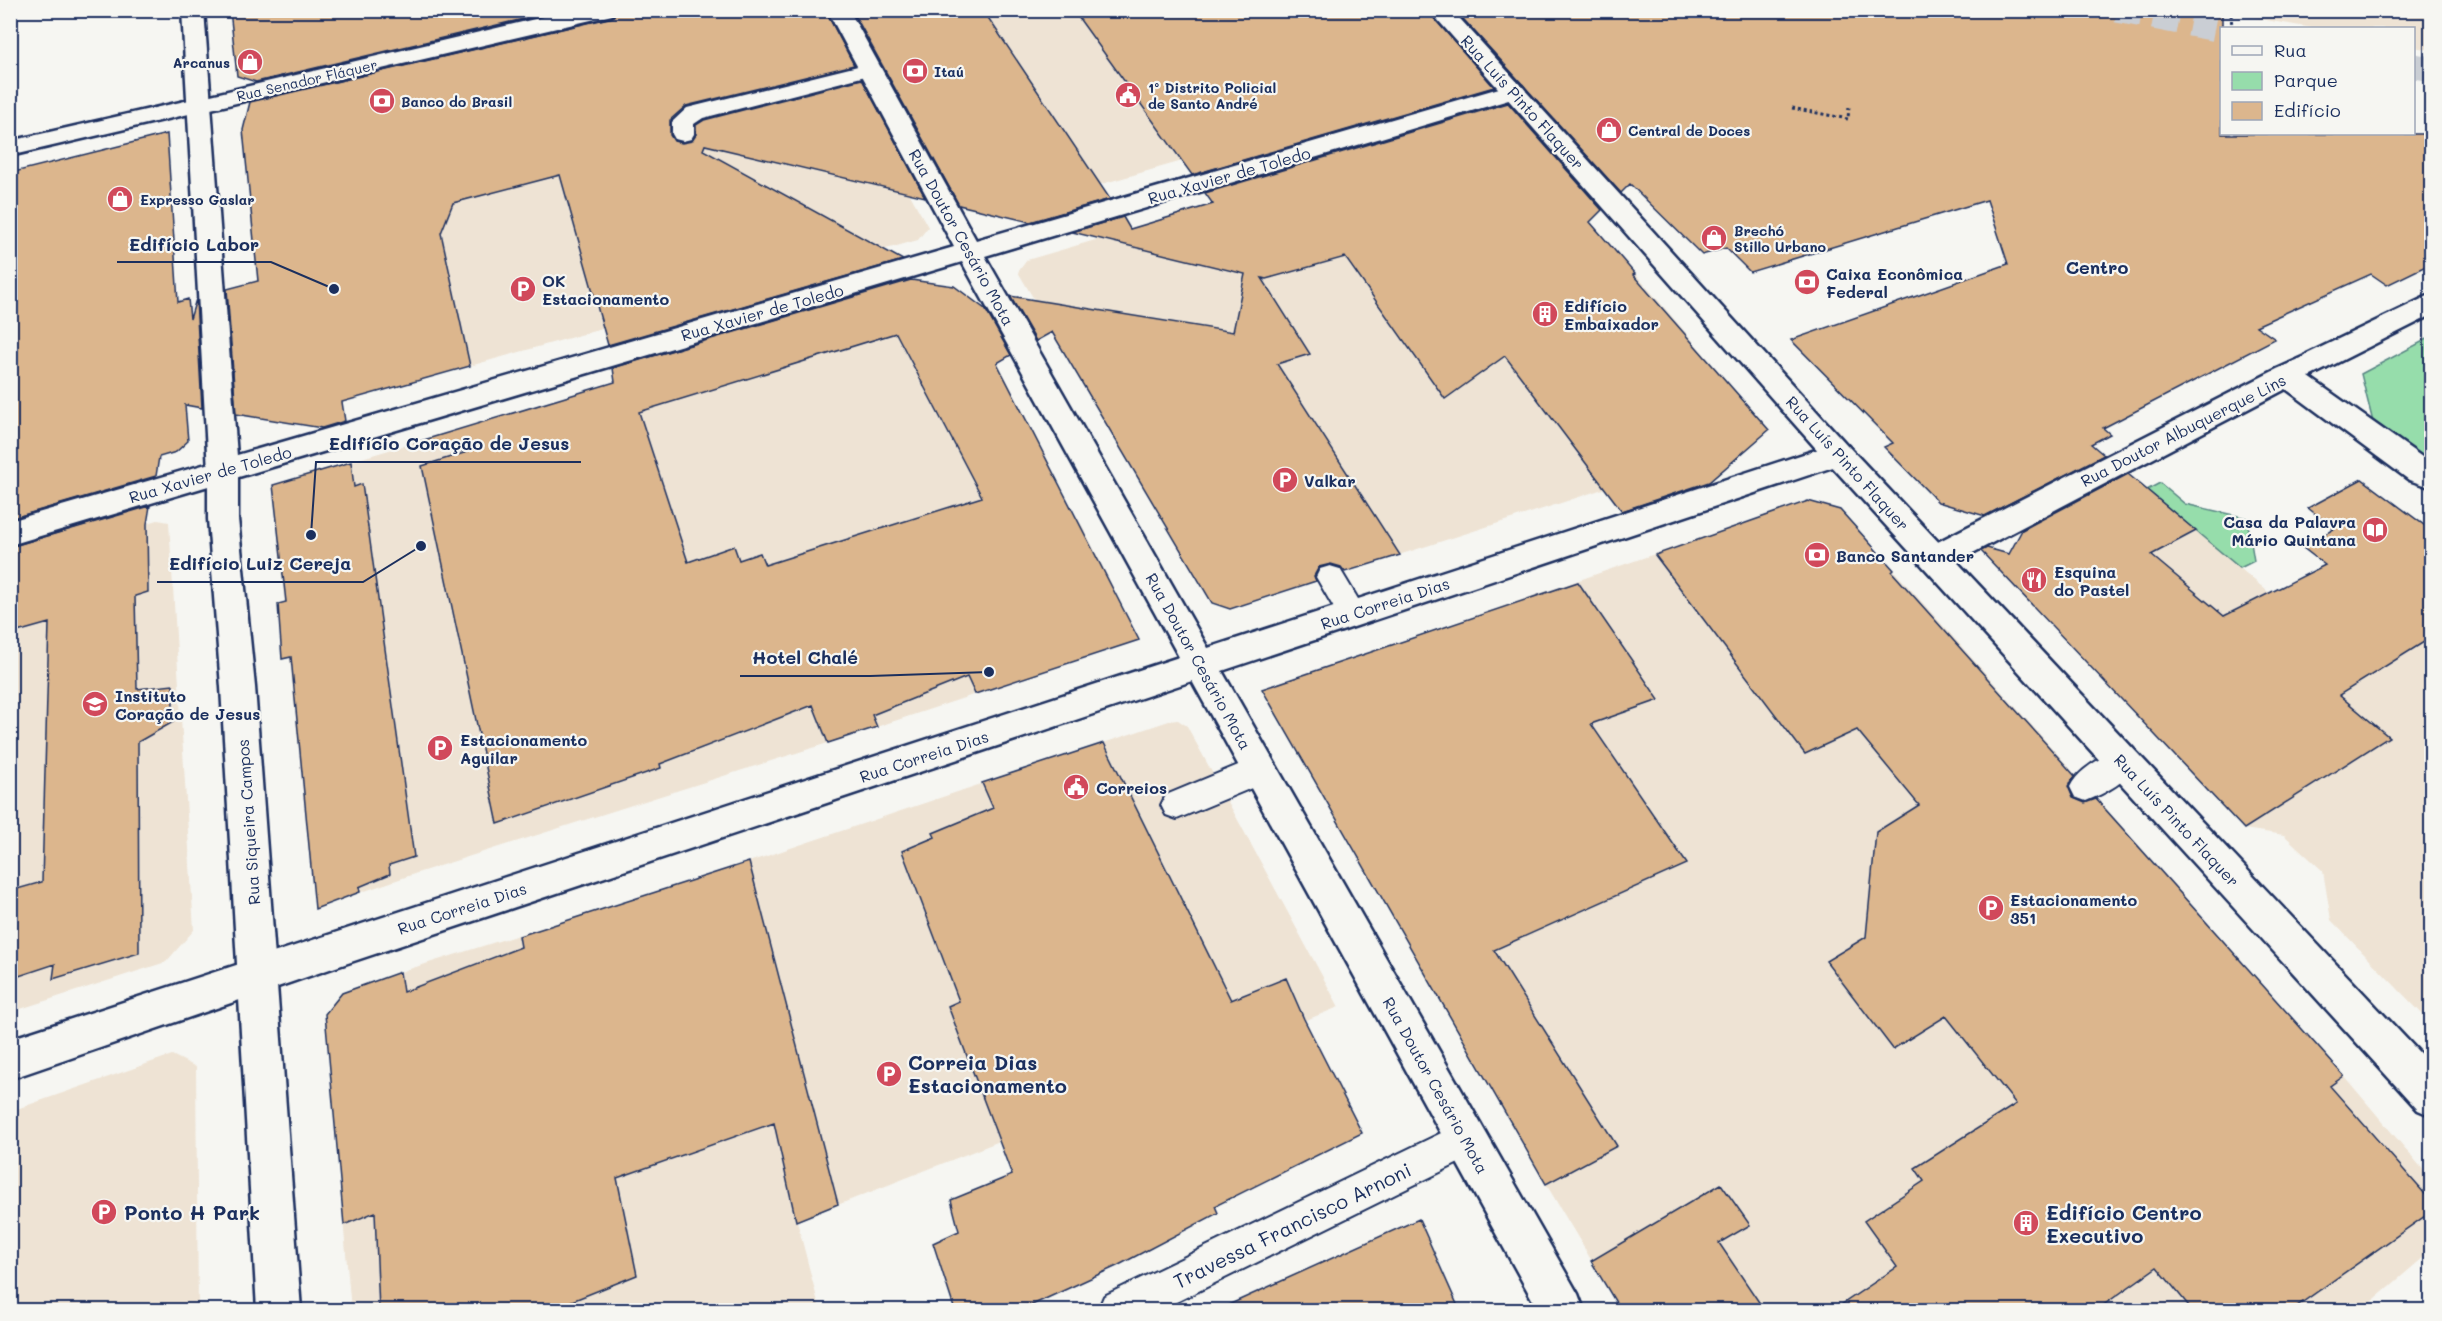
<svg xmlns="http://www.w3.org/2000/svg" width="2442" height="1321" viewBox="0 0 2442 1321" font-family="Mali,sans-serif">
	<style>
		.built { fill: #eee3d4 }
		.green { fill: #96ddab; stroke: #588684; stroke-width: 1.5 }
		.building { fill: #dcb68d; stroke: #1b2f5e; stroke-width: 1.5; fill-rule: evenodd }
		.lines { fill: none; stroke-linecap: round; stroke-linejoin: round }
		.pedestrian-tunnel { stroke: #caced4; stroke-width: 25; stroke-dasharray: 25 12; stroke-linecap: butt }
		.service-casing { stroke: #1b2f5e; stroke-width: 4 }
		.pedestrian-casing { stroke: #1b2f5e; stroke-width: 5 }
		.minor-casing { stroke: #1b2f5e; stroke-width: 5 }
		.tertiary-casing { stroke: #1b2f5e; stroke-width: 5 }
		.secondary-casing { stroke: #1b2f5e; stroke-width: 5 }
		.path { stroke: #1b2f5e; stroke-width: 3; stroke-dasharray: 3 3; stroke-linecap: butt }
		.service { fill: #f6f6f2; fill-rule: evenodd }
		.pedestrian { fill: #f6f6f2; fill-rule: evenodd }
		.minor { fill: #f6f6f2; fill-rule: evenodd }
		.tertiary { fill: #f6f6f2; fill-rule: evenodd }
		.secondary { fill: #f6f6f2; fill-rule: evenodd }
		.labels { text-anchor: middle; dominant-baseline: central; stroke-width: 4.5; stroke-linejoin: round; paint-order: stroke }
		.far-poi-label { font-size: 14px; font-weight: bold; fill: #1b2f5e; stroke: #f6f6f2; text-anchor: start }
		.far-street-label { font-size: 14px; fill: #1b2f5e; stroke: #f6f6f2 }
		.street-label { font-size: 16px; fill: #1b2f5e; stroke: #f6f6f2 }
		.poi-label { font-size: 16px; font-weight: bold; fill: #1b2f5e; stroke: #f6f6f2; text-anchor: start }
		.far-district-label { font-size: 18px; font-weight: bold; fill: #1b2f5e; stroke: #f6f6f2 }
		.near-poi-label { font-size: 20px; font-weight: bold; fill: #1b2f5e; stroke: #f6f6f2; text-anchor: start }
		.near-street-label { font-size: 20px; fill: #1b2f5e; stroke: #f6f6f2 }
		.leader { fill: none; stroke: #1b2f5e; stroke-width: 2 }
		.callout-dot { fill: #1b2f5e; stroke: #f6f6f2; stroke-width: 2 }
		.callout-label { font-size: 18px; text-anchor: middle; font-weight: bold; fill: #1b2f5e; stroke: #f6f6f2; stroke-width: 4.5; stroke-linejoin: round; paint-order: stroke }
	</style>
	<rect width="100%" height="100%" fill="#f6f6f2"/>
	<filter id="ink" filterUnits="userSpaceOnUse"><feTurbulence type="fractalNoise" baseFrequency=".0167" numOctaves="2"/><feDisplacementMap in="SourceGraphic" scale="12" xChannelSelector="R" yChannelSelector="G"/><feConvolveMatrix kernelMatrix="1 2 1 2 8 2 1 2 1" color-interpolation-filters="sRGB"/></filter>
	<g filter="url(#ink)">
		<!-- built -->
		<path class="built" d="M866,11h533l-146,130 -257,73 -15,-4z
			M2213,11h218v39l-17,-3v-19h-102z
			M824,39l104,188 -10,13 -640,180 -28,-78 -6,-58 13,-4 -14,-150 7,-10z
			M1566,193l198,231v11l-206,69 -328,105 -18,-6 -194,-331 9,-12 188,-55z
			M963,294l93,183 10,24 17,26 51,103 -7,14 -299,99 -411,130 -90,31 -14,-9 -39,-400 14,-15 266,-79z
			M2147,490l221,186 63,-40v387l-100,-103 -8,-49 -39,-36 -40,-6 -242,-262z
			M1808,501l32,9 504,566 87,103v72l-69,59h-741l-75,-126 -278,-484 7,-15z
			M158,520l11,2 25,408 -28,32 -155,50v-448z
			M1178,720l9,6 152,281 -542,214 23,89h-469l-26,-296 17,-21 58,-21 313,-98 456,-153z
			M172,1055l24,12 2,243h-187v-199z"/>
		<!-- green -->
		<path class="green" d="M2431,337v126l-58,-41 -12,-48z
			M2160,483l25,21 62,14 7,43 -14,7 -93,-78z"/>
		<!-- building -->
		<path class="building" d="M230,10h331l-305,72 -19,-6z
			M617,10h208l29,55 -168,41 -16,14v15l4,6 8,2 10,-2 4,-6v-10l8,-5 158,-41 63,118 -220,-52 -2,5 200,110 -295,85 -48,-170 -107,28 -12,30 29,133 -128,36 3,19 -23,7 -86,-14 -9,-125 31,-8 -15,-151 7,-28 363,-85z
			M852,10h131l127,189 -80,23 -71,-17z
			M1073,10h354l67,77 -302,88z
			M1455,10h767v124h210v129l-45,22 -16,-11 -115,52 19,13 -172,89 7,6 -19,10 13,11 -119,61 -47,-14 -54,-55 9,-4 -102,-103 217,-76 -21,-64 -237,72 -24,-24 -24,7 -72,-71 -9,9z
			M1508,103l94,107 -12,12 45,52 -2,1 136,155 -60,52 -87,29 -117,-155 -60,43 -100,-142 -79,22 -4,-1 48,76 -33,10 123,191 -55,17 -4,-5 -10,-3 -12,3 -5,9 2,5 -86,28 -18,-6 -160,-271 -16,9 -26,-45 223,36 12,-58 -173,-42 51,-15 7,12 83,-25 -8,-11z
			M167,134l11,168 10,-3 2,20 6,-20 6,109 -17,-3 3,36 -12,11 -17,5 -3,19 -146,43v-346z
			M911,280l43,6 31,23 26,46 -14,8 142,277 -164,54 -8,-17 -95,38 5,12 -49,16 -15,-38 -153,59 1,4 -163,56 -76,-358 45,-14 -53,-9 201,-61 -2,-14zM896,333l86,164 -217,68 -5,-12 -21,7 -5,-14 -46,16 -49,-150z
			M351,462l3,25 8,-3 52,373 -25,8 1,9 -31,13 1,5 -45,17 -24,-252 -9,2 -4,-55 8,-2 -13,-117z
			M2128,474l68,57 -45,24 73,61 101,-51 -23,-18 32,-18 -26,-21 54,-29 70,52v106l-93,58 50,42 -145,92 -263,-278 6,-3 22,6 13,-24z
			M1808,501l32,9 54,60 -2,2 183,204 -7,10 5,12 12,5 11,-4 248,277 -14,10 102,116v9l-142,100h-97l-36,-44 -62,44h-263l65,-44 -33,-46 60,-40 -9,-13 101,-64 -70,-88 -53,33 -67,-88 40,-24 10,-105 43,-27 -62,-75 -52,24 -150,-199z
			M150,506l-3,18 1,68 -13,4 2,93 36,-4v37l-35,20 1,211 -86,26 2,-15 -45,15v-88l32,-9 7,-259 -39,11v-87z
			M1578,582l81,118 -68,24 96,140 -193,86 123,196 -71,38 -284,-495z
			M1104,743l127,257 55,-22 18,41 58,114 -147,73 3,7 -101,53 -98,45h-64l-22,-68 26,-12 -8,-31 61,-25 -64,-169 11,-5 -57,-150 33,-14 -2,-4 60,-25 -11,-25z
			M749,862l89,342 -42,17 -22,-98 -157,55 20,97 -90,36h-168l-4,-99 -31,13 -19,-211 17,-21 58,-21 3,20 118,-45 -2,-11z
			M1721,1184l29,41 -31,18 46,68h-144l-30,-50z
			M1419,1219l41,92h-245z"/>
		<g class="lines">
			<!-- pedestrian-tunnel -->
			<path class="pedestrian-tunnel" d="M2117,10l105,20
				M2414,66l18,3"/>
			<!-- service casing -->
			<g class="service-casing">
				<path id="service" d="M870,63l7,2 3,4 -3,4 -174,45 -9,6v10l-3,5 -8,2 -8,-2 -3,-5v-12l15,-14z
					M1330,566l10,3 27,45 -5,8 -10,4 -10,-4 -26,-45 4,-8z
					M2123,748l11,4 5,10c-9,18 -35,32 -53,39l-11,-4 -5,-10c8,-18 35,-32 53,-39z
					M1260,756l11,4 5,10 -5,10 -94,39 -11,-4 -5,-10 5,-10z
					M1466,1121l13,6 6,13 -6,13 -319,157h-62l6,-14z"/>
			</g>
			<!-- pedestrian casing -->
			<g class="pedestrian-casing">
				<path id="pedestrian" d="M2432,294v21l-105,53 -10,3 -10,-3 -4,-7 4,-7z"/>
			</g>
			<!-- minor casing -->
			<g class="minor-casing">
				<path id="minor" d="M573,10h42l-3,5 -8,2 -406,95 -8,-2 -4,-5 4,-5 8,-2z
					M827,10h22l127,230 530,-154 8,-2 8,2 4,5 -4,5 -537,160 223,392 620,-202 10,-3 10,3 5,8 -5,8 -626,209 356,623 6,16h-46l-346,-629 -862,288 -320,110v-40l1169,-382 -217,-395 -952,283v-24l944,-274z
					M2317,351l10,3 4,7 -4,7 -18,9 123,87v24l-23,-8 -123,-91 -340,178 -11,3 -11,-3 -5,-9 5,-9 353,-180z"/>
			</g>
			<!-- tertiary casing -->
			<g class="tertiary-casing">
				<path id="tertiary" d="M198,98l8,2 4,5 -4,5 -196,46v-15z"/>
			</g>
			<!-- secondary casing -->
			<g class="secondary-casing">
				<path id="secondary" d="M182,10h22l34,460v49l17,168 46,623h-44l-36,-623 -13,-168v-49z
					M1429,10h23l396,436 584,620v50l-14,-6 -590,-648z"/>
			</g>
			<!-- path -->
			<path class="path" d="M2231,14l1,14
				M1792,108l56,11 1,-13"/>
			<!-- service -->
			<use href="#service" class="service"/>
			<!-- pedestrian -->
			<use href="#pedestrian" class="pedestrian"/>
			<!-- minor -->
			<use href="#minor" class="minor"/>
			<!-- tertiary -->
			<use href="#tertiary" class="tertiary"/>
			<!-- secondary -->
			<use href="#secondary" class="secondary"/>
		</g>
	</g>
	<!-- icons -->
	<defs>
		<g id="shop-disc" transform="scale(1.35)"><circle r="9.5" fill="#d1495b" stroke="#f6f6f2"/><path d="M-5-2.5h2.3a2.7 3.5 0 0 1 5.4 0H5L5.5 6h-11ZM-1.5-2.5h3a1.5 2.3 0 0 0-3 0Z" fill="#fff"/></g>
		<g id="bank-disc" transform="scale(1.35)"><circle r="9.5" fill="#d1495b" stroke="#f6f6f2"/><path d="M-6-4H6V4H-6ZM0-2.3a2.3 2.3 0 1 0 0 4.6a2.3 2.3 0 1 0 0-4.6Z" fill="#fff"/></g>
		<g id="civic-disc" transform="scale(1.35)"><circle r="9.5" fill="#d1495b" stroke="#f6f6f2"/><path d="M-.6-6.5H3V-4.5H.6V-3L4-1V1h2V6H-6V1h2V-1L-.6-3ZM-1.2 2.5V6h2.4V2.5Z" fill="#fff"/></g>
		<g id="parking-disc" transform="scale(1.35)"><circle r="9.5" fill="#d1495b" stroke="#f6f6f2"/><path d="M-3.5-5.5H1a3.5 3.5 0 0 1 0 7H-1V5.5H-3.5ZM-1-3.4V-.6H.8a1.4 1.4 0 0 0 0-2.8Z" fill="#fff"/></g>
		<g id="building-disc" transform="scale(1.35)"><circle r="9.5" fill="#d1495b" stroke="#f6f6f2"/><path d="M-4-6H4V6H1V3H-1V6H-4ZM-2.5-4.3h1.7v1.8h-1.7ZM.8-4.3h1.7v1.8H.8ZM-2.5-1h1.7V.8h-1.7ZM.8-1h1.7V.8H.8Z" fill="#fff"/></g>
		<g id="library-disc" transform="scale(1.35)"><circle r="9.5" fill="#d1495b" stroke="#f6f6f2"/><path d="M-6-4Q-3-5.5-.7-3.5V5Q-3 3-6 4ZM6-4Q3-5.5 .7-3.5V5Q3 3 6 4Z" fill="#fff"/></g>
		<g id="restaurant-disc" transform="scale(1.35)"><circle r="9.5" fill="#d1495b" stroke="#f6f6f2"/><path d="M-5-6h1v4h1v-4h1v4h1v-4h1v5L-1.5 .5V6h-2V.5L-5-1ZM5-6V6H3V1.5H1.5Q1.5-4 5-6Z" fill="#fff"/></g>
		<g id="school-disc" transform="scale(1.35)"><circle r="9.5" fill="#d1495b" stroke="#f6f6f2"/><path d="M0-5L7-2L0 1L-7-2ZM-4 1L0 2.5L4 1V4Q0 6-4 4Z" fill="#fff"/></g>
	</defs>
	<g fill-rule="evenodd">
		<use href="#shop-disc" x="250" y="62"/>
		<use href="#bank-disc" x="915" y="71"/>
		<use href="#civic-disc" x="1128" y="95"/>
		<use href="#bank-disc" x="382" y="101"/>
		<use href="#shop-disc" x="1609" y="130"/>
		<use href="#shop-disc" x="120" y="199"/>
		<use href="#shop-disc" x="1714" y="238"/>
		<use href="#bank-disc" x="1807" y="282"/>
		<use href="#parking-disc" x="523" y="289"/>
		<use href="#building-disc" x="1545" y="314"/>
		<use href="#parking-disc" x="1285" y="480"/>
		<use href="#library-disc" x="2375" y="530"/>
		<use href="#bank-disc" x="1817" y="555"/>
		<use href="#restaurant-disc" x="2034" y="580"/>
		<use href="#school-disc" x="95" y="704"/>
		<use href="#parking-disc" x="440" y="748"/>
		<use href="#civic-disc" x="1076" y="787"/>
		<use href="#parking-disc" x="1991" y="908"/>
		<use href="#parking-disc" x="889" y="1074"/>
		<use href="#parking-disc" x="104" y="1212"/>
		<use href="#building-disc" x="2026" y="1223"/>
	</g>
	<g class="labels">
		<!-- far-poi labels -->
		<g class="far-poi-label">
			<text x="230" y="62" text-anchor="end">Arcanus</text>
			<text x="934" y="71">Itaú</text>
			<text x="1148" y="87">1º Distrito Policial<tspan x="1148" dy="16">de Santo André</tspan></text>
			<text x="401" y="101">Banco do Brasil</text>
			<text x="1628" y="130">Central de Doces</text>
			<text x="140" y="199">Expresso Gaslar</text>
			<text x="1734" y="230">Brechó<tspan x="1734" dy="16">Stillo Urbano</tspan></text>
		</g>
		<!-- far-street labels -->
		<g class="far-street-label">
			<text transform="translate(307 80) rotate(-13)">Rua Senador Fláquer</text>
		</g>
		<!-- street labels -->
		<g class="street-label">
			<text transform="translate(1523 102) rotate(48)">Rua Luís Pinto Flaquer</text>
			<text transform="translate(1229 175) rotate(-16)">Rua Xavier de Toledo</text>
			<text transform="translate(962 237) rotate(61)">Rua Doutor Cesário Mota</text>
			<text transform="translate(762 312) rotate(-16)">Rua Xavier de Toledo</text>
			<text transform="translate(2183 430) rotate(-27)">Rua Doutor Albuquerque Lins</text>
			<text transform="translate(1848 463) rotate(48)">Rua Luís Pinto Flaquer</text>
			<text transform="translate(210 474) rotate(-16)">Rua Xavier de Toledo</text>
			<text transform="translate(1385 603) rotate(-18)">Rua Correia Dias</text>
			<text transform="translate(1199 661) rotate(61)">Rua Doutor Cesário Mota</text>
			<text transform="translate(924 756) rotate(-18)">Rua Correia Dias</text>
			<text transform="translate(2177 820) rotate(47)">Rua Luís Pinto Flaquer</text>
			<text transform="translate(248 822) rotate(-94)">Rua Siqueira Campos</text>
			<text transform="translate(462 908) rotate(-18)">Rua Correia Dias</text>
			<text transform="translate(1436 1085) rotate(61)">Rua Doutor Cesário Mota</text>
		</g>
		<!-- poi labels -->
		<g class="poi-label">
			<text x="1826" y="273">Caixa Econômica<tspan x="1826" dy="18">Federal</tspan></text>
			<text x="542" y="280">OK<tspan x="542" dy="18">Estacionamento</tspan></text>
			<text x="1564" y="305">Edifício<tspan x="1564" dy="18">Embaixador</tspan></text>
			<text x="1304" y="480">Valkar</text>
			<text x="2356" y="521" text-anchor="end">Casa da Palavra<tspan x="2356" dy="18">Mário Quintana</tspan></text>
			<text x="1836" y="555">Banco Santander</text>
			<text x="2054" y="571">Esquina<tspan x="2054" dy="18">do Pastel</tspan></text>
			<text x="115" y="695">Instituto<tspan x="115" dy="18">Coração de Jesus</tspan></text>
			<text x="460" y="739">Estacionamento<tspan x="460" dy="18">Aguilar</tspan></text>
			<text x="1096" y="787">Correios</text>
			<text x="2010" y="899">Estacionamento<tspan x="2010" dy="18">351</tspan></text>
		</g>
		<!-- far-district labels -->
		<g class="far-district-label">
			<text x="2097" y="267">Centro</text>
		</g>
		<!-- near-poi labels -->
		<g class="near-poi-label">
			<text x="908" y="1062">Correia Dias<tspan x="908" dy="23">Estacionamento</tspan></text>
			<text x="124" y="1212">Ponto H Park</text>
			<text x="2046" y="1212">Edifício Centro<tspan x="2046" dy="23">Executivo</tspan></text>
		</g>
		<!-- near-street labels -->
		<g class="near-street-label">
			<text transform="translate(1292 1225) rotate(-26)">Travessa Francisco Arnoni</text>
		</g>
	</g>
	<!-- callouts -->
	<path class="leader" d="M334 289L271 262H117M311 535L316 462H581M421 546L363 582H157M989 672L870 676H740"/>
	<g class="callout-dot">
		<circle cx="334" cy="289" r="6"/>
		<circle cx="311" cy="535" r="6"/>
		<circle cx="421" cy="546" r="6"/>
		<circle cx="989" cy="672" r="6"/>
	</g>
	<g class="callout-label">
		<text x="194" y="251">Edifício Labor</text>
		<text x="449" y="450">Edifício Coração de Jesus</text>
		<text x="260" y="570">Edifício Luiz Cereja</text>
		<text x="805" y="664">Hotel Chalé</text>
	</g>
	<!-- margin -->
	<rect width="2442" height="1321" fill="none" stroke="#f6f6f2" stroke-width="36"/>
	<rect x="18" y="18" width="2406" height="1285" fill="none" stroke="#1b2f5e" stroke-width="2" filter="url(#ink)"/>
	<!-- legend -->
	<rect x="2220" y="27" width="195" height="108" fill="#f6f6f2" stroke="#9ea6b7" stroke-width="1.5"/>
	<rect x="2232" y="46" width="30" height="9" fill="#f6f6f2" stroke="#9ea6b7" stroke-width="1.5"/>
	<text x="2274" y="57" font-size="18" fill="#1b2f5e">Rua</text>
	<rect x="2232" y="72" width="30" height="18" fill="#96ddab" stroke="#9ea6b7" stroke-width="1.5"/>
	<text x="2274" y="87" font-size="18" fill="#1b2f5e">Parque</text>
	<rect x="2232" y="102" width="30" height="18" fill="#dcb68d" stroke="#9ea6b7" stroke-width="1.5"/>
	<text x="2274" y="117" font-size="18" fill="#1b2f5e">Edifício</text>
</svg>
